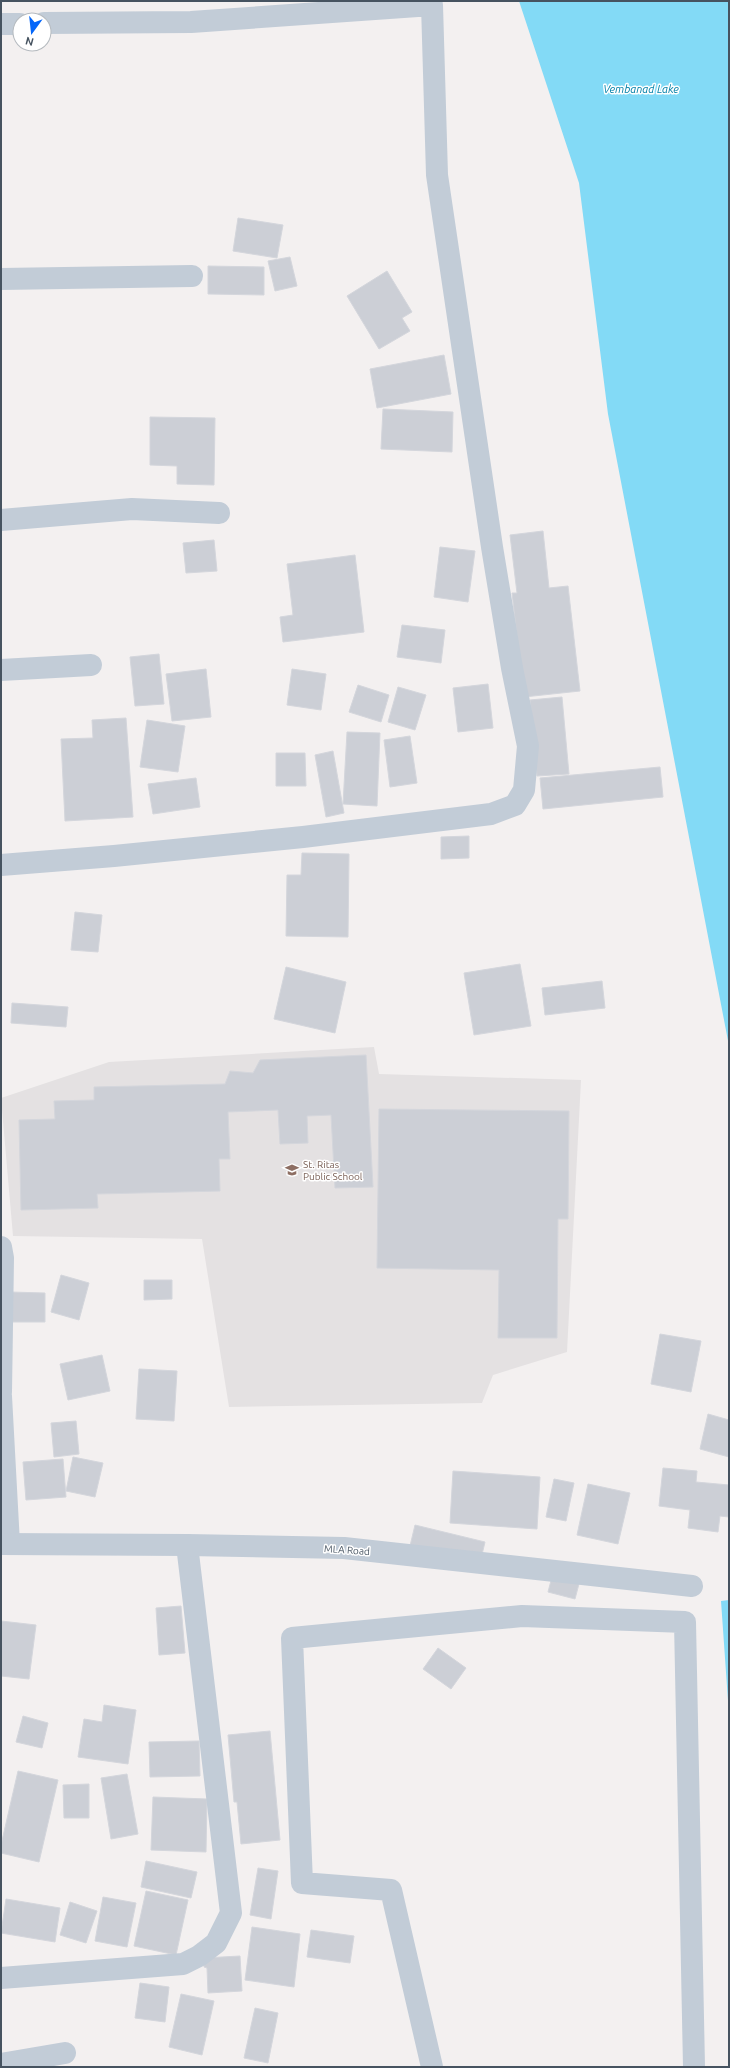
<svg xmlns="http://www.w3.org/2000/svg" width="730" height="2068" viewBox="0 0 730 2068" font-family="Ubuntu,sans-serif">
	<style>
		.education { fill: #e4e1e2 }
		.water { fill: #83daf6 }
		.building { fill: #cccfd6; stroke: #d4d6dc }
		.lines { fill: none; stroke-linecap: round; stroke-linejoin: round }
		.minor { stroke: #c2ccd7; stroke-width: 22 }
		.tertiary { stroke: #c2ccd7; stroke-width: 22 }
		.labels { text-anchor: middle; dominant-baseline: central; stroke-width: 3; stroke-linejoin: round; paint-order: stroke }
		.education-label { font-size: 10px; fill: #785e54; stroke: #fff; text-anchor: start }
		.street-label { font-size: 10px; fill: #465360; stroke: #fff }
		.water-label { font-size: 11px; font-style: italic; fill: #0280a8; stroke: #fff }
	</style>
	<rect width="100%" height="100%" fill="#f3f0f0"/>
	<!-- education -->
	<path class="education" d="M374,1047l5,27 202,6 -14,272 -74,23 -11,28 -253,4 -27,-168 -189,-3 -12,-138 108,-36z"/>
	<!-- water -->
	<path class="water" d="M519,1h210v1045l-121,-632 -29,-231z
		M729,1600v115l-8,-114z"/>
	<!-- building -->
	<path class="building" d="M238,218l45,7 -6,33 -44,-7z
		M290,257l7,29 -22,5 -7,-30z
		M208,266l56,1v28l-56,-1z
		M387,271l25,41 -10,6 8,13 -31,18 -32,-53z
		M444,355l7,39 -74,14 -7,-39z
		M383,409l70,3 -1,40 -71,-3z
		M150,417l65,1 -1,67 -37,-1v-18l-27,-1z
		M543,531l6,57 19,-2 12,105 -56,6 -12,-104h5l-7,-58z
		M214,540l3,31 -31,2 -3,-30z
		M440,547l35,4 -7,51 -34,-5z
		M355,555l9,77 -81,10 -3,-25 13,-2 -6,-51z
		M402,625l43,5 -4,33 -44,-6z
		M159,654l5,50 -29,2 -5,-49z
		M206,669l5,48 -39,4 -6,-47z
		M292,669l34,5 -5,36 -34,-5z
		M488,684l5,44 -35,4 -5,-44z
		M358,685l31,10 -8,27 -32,-10z
		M398,687l28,8 -11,35 -27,-8z
		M562,697l7,77 -32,2 -7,-76z
		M126,718l7,99 -68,4 -4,-82 32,-1 -1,-18z
		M147,720l38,6 -7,46 -38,-5z
		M347,732l33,1 -3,73 -34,-2z
		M410,736l7,47 -27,4 -6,-47z
		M333,751l11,62 -18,4 -11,-62z
		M276,753h29l1,33h-30z
		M660,767l3,30 -120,12 -3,-31z
		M196,778l4,29 -47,7 -5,-30z
		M469,836v22l-28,1v-22z
		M302,853l47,1 -1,83 -62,-1 1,-61h14z
		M75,912l27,3 -4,37 -27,-2z
		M520,964l11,62 -57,9 -10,-62z
		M286,967l60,15 -11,51 -61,-14z
		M602,981l3,27 -60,7 -3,-27z
		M12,1003l56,4 -2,20 -55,-4z
		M366,1055l7,132 -38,1 -4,-73 -24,1 1,27 -28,1 -2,-34 -50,2 2,47h-11l1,32 -123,3 1,14 -77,2 -2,-90 36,-1 -1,-18 40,-1v-13l131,-3 5,-13 23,2 7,-13z
		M379,1109l190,2 -1,108h-10l-1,119h-59l1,-68 -122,-2z
		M61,1275l28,8 -10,37 -28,-8z
		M144,1280h28v19l-28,1z
		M10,1292l35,1v29h-35z
		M660,1334l41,7 -10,51 -40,-8z
		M102,1355l8,36 -42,9 -8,-36z
		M139,1369l38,2 -3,50 -38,-2z
		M708,1414l21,6v37l-29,-8z
		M76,1421l3,33 -25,3 -3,-34z
		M73,1457l30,6 -8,34 -29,-6z
		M63,1459l3,38 -40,3 -3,-38z
		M663,1468l34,3 -1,11 33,3v32l-9,-1 -2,16 -30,-4 2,-18 -31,-4z
		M453,1471l87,6 -3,52 -87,-6z
		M554,1479l20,4 -8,38 -20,-4z
		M588,1484l42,9 -12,51 -41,-9z
		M415,1525l70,17 -5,21 -70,-17z
		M553,1573l27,7 -5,19 -27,-7z
		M181,1606l4,47 -26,2 -3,-47z
		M1,1621l35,4 -7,54 -28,-3z
		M438,1648l28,20 -15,21 -28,-20z
		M104,1705l32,5 -8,54 -50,-7 6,-38 18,3z
		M23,1716l25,7 -6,25 -26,-6z
		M270,1731l10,109 -39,4 -4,-42h-3l-6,-67z
		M199,1741l1,35 -50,1 -1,-35z
		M18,1771l40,9 -19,82 -38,-9v-8z
		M127,1774l11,60 -27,5 -10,-61z
		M89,1784v34h-25l-1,-33z
		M153,1797l54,2 -1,53 -55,-2z
		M146,1861l51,11 -6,26 -50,-11z
		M258,1868l20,3 -7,48 -21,-4z
		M146,1891l42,9 -12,55 -42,-9z
		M103,1897l33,6 -9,44 -32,-6z
		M6,1899l54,9 -5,34 -54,-9z
		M70,1902l27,9 -11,32 -26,-8z
		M252,1927l48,7 -6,53 -49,-7z
		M311,1930l43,6 -4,27 -43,-6z
		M240,1956l2,35 -34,2 -1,-25 -3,-1v-9z
		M140,1983l29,4 -4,35 -30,-4z
		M181,1994l33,7 -12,54 -33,-8z
		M255,2008l23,5 -10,50 -24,-5z"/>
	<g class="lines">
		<!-- minor -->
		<path class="minor" d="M1,24h19
			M1,279l191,-3
			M1,520l131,-11 87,4
			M1,670l90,-5
			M1,865l113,-9 189,-19 188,-23 24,-9 9,-15 4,-44 -16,-78 -20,-121 -55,-372 -5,-170 -241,17 -147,1
			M1,1247l2,11 -2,134
			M1,1396l8,148
			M1,1978l182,-14 16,-8 17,-13 15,-30 -44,-368
			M1,2064l64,-11
			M432,2067l-41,-177 -89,-7 -10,-245 230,-22 163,6 9,445"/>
		<!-- tertiary -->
		<path class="tertiary" d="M1,1544l186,1 157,3 348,38"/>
	</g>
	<!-- icons -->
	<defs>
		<g id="school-bare" transform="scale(1.08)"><path d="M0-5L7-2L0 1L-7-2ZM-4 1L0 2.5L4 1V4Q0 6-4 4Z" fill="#8d6e63" stroke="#fff" stroke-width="2.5" paint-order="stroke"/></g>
	</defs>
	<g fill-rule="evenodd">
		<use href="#school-bare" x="292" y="1170"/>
	</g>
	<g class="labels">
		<!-- education labels -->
		<g class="education-label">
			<text x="303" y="1164">St. Ritas<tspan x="303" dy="12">Public School</tspan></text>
		</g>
		<!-- street labels -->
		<g class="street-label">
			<text transform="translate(347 1550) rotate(4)">MLA Road</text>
		</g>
		<!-- water labels -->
		<g class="water-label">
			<text x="641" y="89">Vembanad Lake</text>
		</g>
	</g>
	<!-- border -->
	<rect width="730" height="2068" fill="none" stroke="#465360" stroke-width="4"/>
	<!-- north arrow -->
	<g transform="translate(32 32) rotate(195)"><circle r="19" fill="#ffffff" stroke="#b5babf"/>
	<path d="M0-3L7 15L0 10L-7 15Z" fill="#0466f9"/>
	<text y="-6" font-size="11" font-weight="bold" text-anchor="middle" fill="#465360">N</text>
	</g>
</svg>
